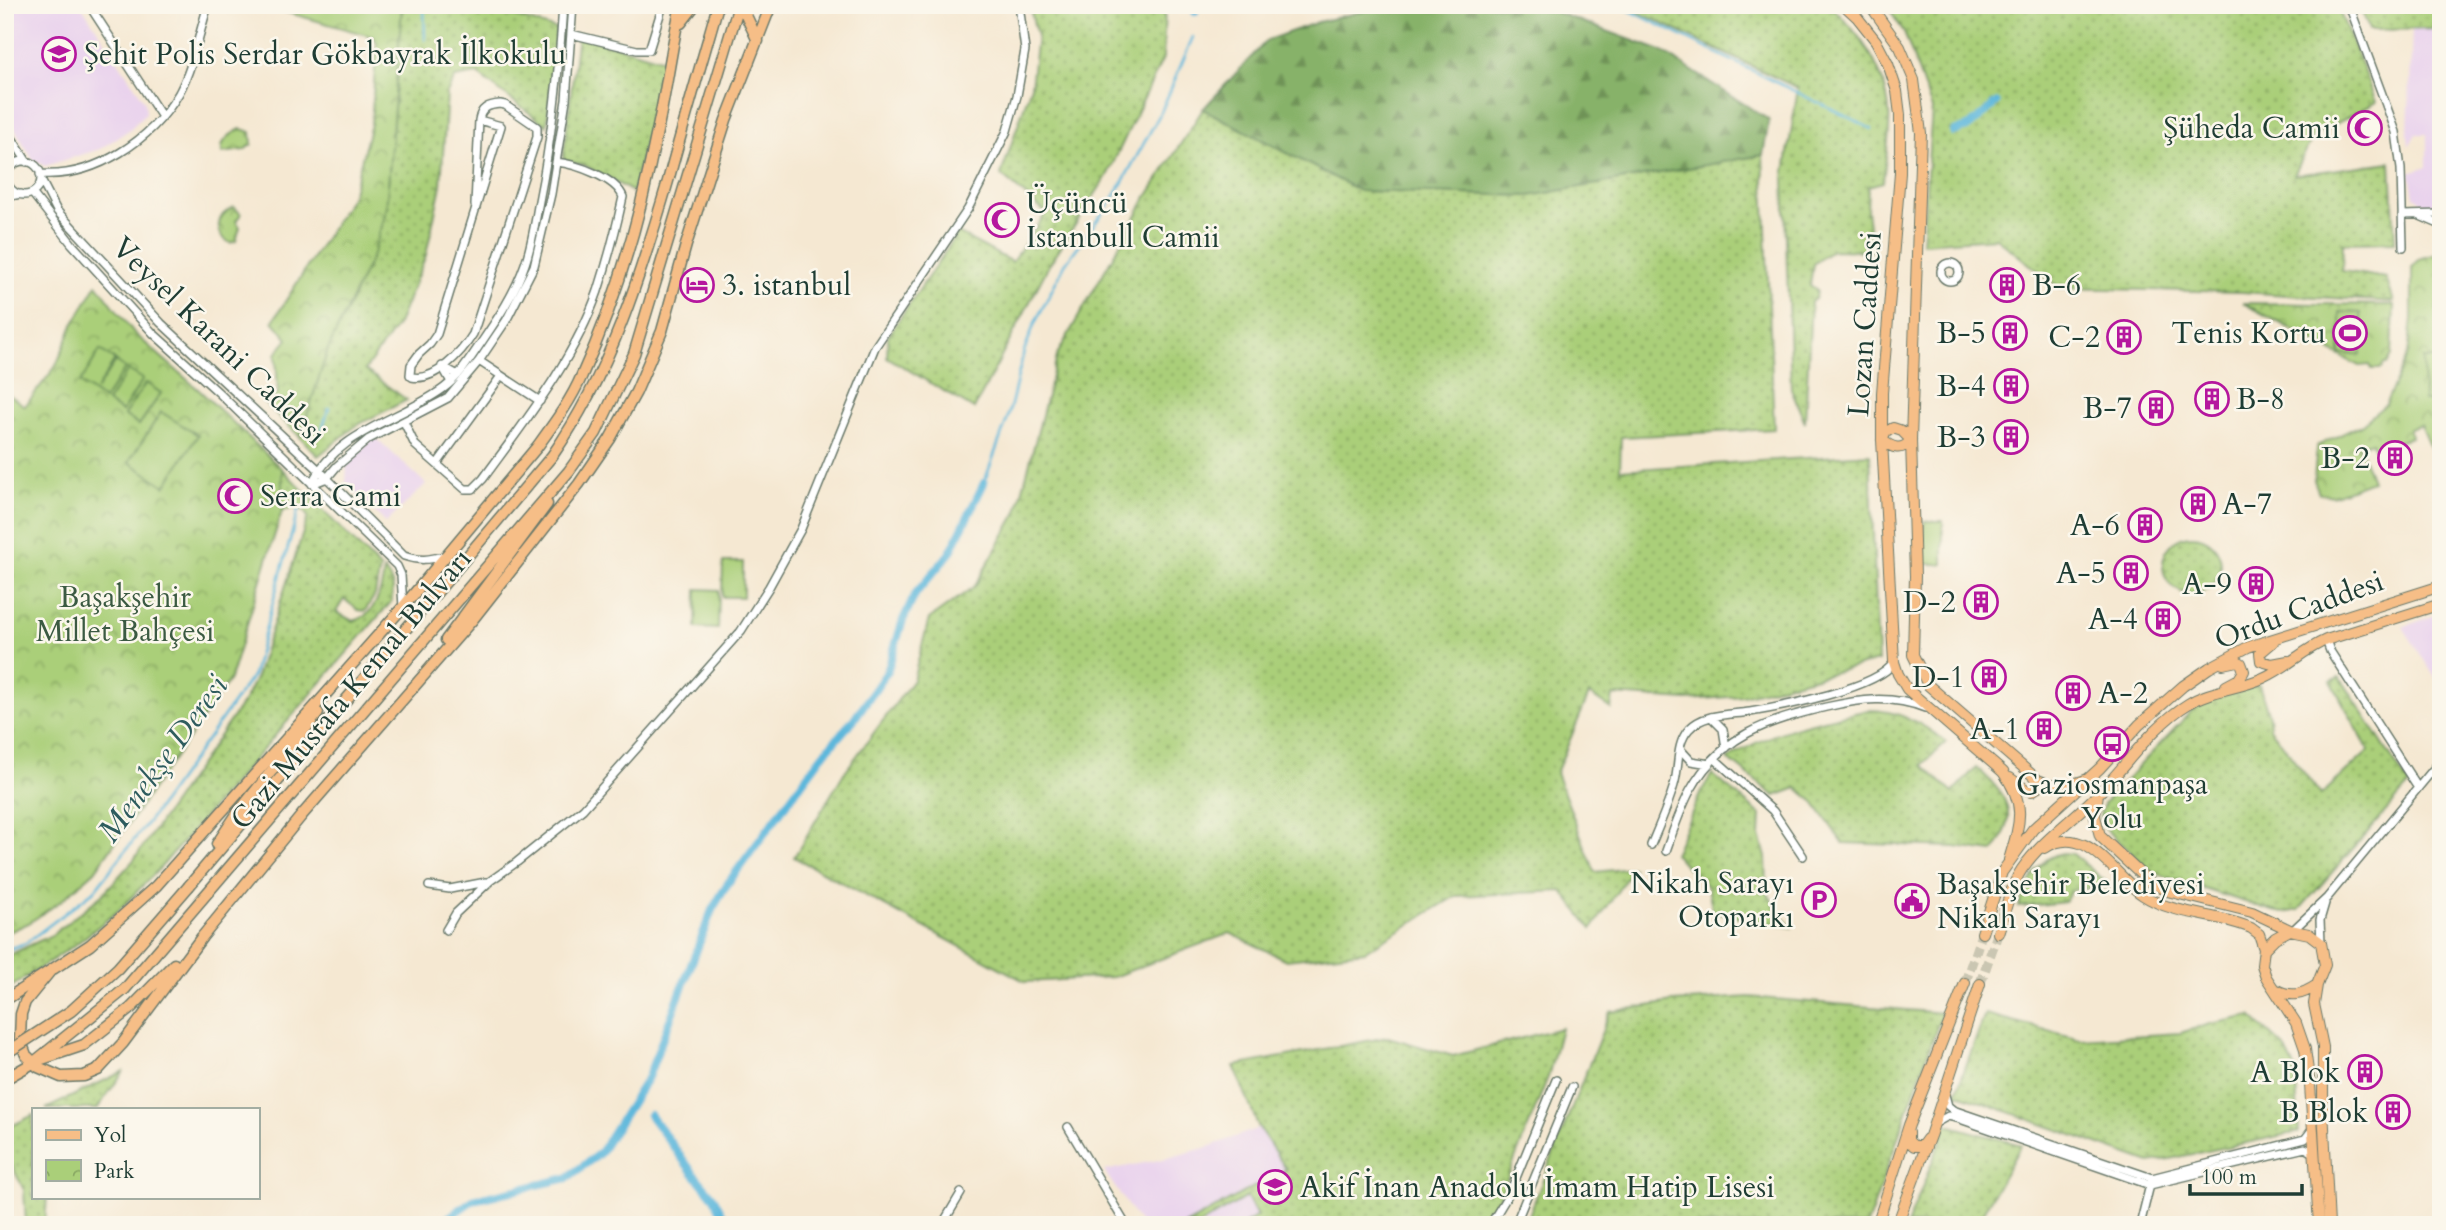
<svg xmlns="http://www.w3.org/2000/svg" width="2446" height="1230" viewBox="0 0 2446 1230" font-family="Cardo,serif">
	<style>
		.built { fill: #e9d2ed }
		.grass { fill: url(#grass-dots); stroke: #648656; stroke-width: 2 }
		.forest { fill: url(#forest-firs); stroke: #53784e; stroke-width: 2 }
		.park { fill: url(#park-crowns); stroke: #648656; stroke-width: 2 }
		.pitch { fill: #aacf79; stroke: #648656; stroke-width: 2 }
		.lines { fill: none; stroke-linecap: round; stroke-linejoin: round }
		.stream { stroke: #5db7db; stroke-width: 2.5 }
		.canal { stroke: #5db7db; stroke-width: 8 }
		.major-tunnel { stroke: #cac6b2; stroke-width: 10; stroke-dasharray: 10 5; stroke-linecap: butt }
		.minor-casing { stroke: #6a796b; stroke-width: 10 }
		.major-casing { stroke: #6a796b; stroke-width: 12 }
		.highway-casing { stroke: #6a796b; stroke-width: 13 }
		.minor { stroke: #fff; stroke-width: 7 }
		.major { stroke: #f6be87; stroke-width: 10 }
		.highway { stroke: #f6be87; stroke-width: 10 }
		.highway-bridge-casing { stroke: #6a796b; stroke-width: 13; stroke-linecap: butt }
		.highway-bridge { stroke: #f6be87; stroke-width: 10 }
		.labels { text-anchor: middle; dominant-baseline: central; stroke-width: 5; stroke-linejoin: round; paint-order: stroke }
		.poi-label { font-size: 30px; fill: #1f3d34; stroke: #fbf7ec; text-anchor: end }
		.street-label { font-size: 30px; fill: #1f3d34; stroke: #fbf7ec }
		.park-label { font-size: 30px; fill: #3b5a42; stroke: #fbf7ec }
		.water-label { font-size: 32px; font-style: italic; fill: #2e5c5e; stroke: #fbf7ec }
	</style>
	<defs>
		<pattern id="grass-dots" width="8" height="8" patternUnits="userSpaceOnUse" patternTransform="scale(1.75)"><rect width="8" height="8" fill="#aacf79"/><path d="M2 2h.1M6 6h.1" fill="none" stroke="#8aa964" stroke-width="1.8" stroke-linecap="round"/></pattern>
		<pattern id="forest-firs" width="22" height="20" patternUnits="userSpaceOnUse" patternTransform="scale(1.75)"><rect width="22" height="20" fill="#87b269"/><path d="M5 1l3.5 6h-7zM16 11l3.5 6h-7z" fill="#6e9257"/></pattern>
		<pattern id="park-crowns" width="20" height="18" patternUnits="userSpaceOnUse" patternTransform="scale(1.75)"><rect width="20" height="18" fill="#aacf79"/><path d="M2 6a3 3 0 1 1 6 0M12 15a3 3 0 1 1 6 0" fill="none" stroke="#8aa964"/></pattern>
	</defs>
	<rect width="100%" height="100%" fill="#fbf7ec"/>
	<filter id="ink" filterUnits="userSpaceOnUse"><feTurbulence type="fractalNoise" baseFrequency=".0143" numOctaves="2"/><feDisplacementMap in="SourceGraphic" scale="14" xChannelSelector="R" yChannelSelector="G"/><feConvolveMatrix kernelMatrix="1 2 1 2 8 2 1 2 1" color-interpolation-filters="sRGB"/></filter>
	<filter id="wash" filterUnits="userSpaceOnUse"><feTurbulence type="fractalNoise" baseFrequency=".00686" numOctaves="4" result="noise"/><feDisplacementMap in="SourceGraphic" scale="28" xChannelSelector="R" yChannelSelector="G"/><feGaussianBlur stdDeviation="1.57" result="paint"/><feColorMatrix in="noise" values="0 0 0 0 0 0 0 0 0 0 0 0 0 0 0 0 0 1.4 0 .05"/><feComposite in="paint" operator="in"/></filter>
	<g filter="url(#wash)">
		<rect width="100%" height="100%" fill="#f5e8d2"/>
		<!-- built -->
		<path class="built" d="M5,5h76l64,97 1,11 -17,17 -29,19 -55,17 -12,-6 -28,-48z
			M2441,29v176l-16,-1 -11,-8 -4,-23 17,-6v-33h-11l-7,12 -1,-12 4,-104z
			M375,437l51,47 -40,39 -40,-39 1,-22z
			M2441,613v74l-38,-60z
			M1259,1128l28,41 13,56h-159l-37,-54 60,-12 44,-12z"/>
		<!-- grass -->
		<path class="grass" d="M402,5h75l79,24 -9,97 -70,-52 -22,4 -8,15 -6,92 -15,70 -28,69 -33,46 42,30 -50,25 -39,31 -18,-19 28,-88 45,-95 13,-43z
			M1029,5h136l-2,53 -56,118 -58,89 -75,144 -87,-52 1,-21 70,-103 54,29 34,-49 -45,-38 30,-89 6,-50z
			M1623,5h206c30,25 57,66 60,106 2,23 -4,48 -6,71l-15,4 -1,24 5,41 -40,-1 -19,14 -3,21 7,5 -1,8 -5,4 -6,121 -14,-34 -7,-211 14,-90z
			M1886,5h451l39,97 -63,34 -19,39 97,-13 4,80 -52,1 -1,28 44,7 8,24 -152,-10 -182,-4 -64,-50 -74,5 10,-134 -28,-77z
			M2360,5h81v24l-72,1z
			M578,35l86,25 -31,132 -47,-26 -23,-6z
			M1203,109l157,82 169,5 234,-41 11,274 -153,8 -1,33 250,-16 8,207 -135,35 -56,4 -74,-5 -2,14 -22,-15 -33,79 39,99 38,-4 -41,61 -30,-38 -106,5 -91,55 -79,9 -56,-27 -117,44 -87,5 -232,-125 50,-84 69,-93 16,-61 46,-33 42,-74 41,-159 87,-153z
			M282,469l98,99 -5,27 -10,16 -7,-1 -14,-11 -8,13 17,9c23,-5 29,-30 31,-51 9,12 11,17 7,32l-230,265 -42,43 -44,35 -70,46v-34l47,-22 50,-40 31,-34 112,-162 11,-22 52,-160 -4,-6 -9,-3 -13,3z
			M2163 565a29 29 0 1 1 58 0a29 29 0 1 1-58 0Z
			M2340,677l69,108 -110,125 -15,3 -11,-2 -119,-38 -49,-44 -5,-15 5,-12 97,-102 57,-15 10,31 1,12 51,67 48,-44 -38,-70z
			M1868,710c31,0 54,13 78,32l-24,23 31,28 23,-26c30,27 46,48 17,85l-38,-5 -112,-4 -30,-42 -16,-13 -22,8 -47,-37c42,-29 91,-38 140,-49z
			M1712,774l49,41 -1,21 6,21 1,35 9,16 15,19 -78,-15 -5,-25 -34,-33 27,-62z
			M2064,853l9,1 39,33 -41,3 -6,12 -46,5c9,-23 17,-50 45,-54z
			M1749,997l193,16 -75,212h-342l85,-213 63,-10z
			M1985,1014l95,25 100,-6 30,-9 41,-8 34,32 10,21 4,63 -149,31 -194,-70z
			M1561,1028l-13,49 -49,122 -24,26h-232l14,-9 -10,-19 -49,28h-13l101,-56 -27,-41 -25,-62 154,-29 65,19z
			M124,1071l-27,38h-51z
			M33,1115v82h14l-2,28h-19l-2,-35 -19,-38v-23z
			M1947,1125l74,20 -45,80h-69z"/>
		<!-- forest -->
		<path class="forest" d="M1389,5h101l63,6 108,40 108,69 -6,35 -234,41 -169,-5 -157,-82 64,-69 51,-18z"/>
		<!-- park -->
		<path class="park" d="M261,5h141l-16,206 -13,43 -45,95 -28,88 -36,-35 14,-8 -2,-40 12,-15 -15,-18 79,-125 19,-72 6,-81 -3,-6z
			M241,129l10,3 1,12 -8,6 -22,3c-2,-13 9,-19 19,-24z
			M234,207l7,7 -5,7 4,6 -4,14 -6,2c-17,-10 -14,-28 4,-36z
			M2441,253v202l-7,2 -14,-32 -11,3 2,9 -36,13 -3,-8 -13,4 13,35 -40,15 -13,-3 -5,-13 3,-34 44,-21 24,-20 23,-50 4,-36v-51l7,-9z
			M97,284l38,50 64,56 83,79v42l-52,168 -135,192 -34,30 -32,22 -24,11v-542l20,14 31,-40 17,-41z
			M2243,303l151,2 -2,50 -5,9h-3l-3,5h-9l-2,-4 -11,1z"/>
		<!-- pitch -->
		<path class="pitch" d="M2340,312l21,1v41h-21z
			M100,350l15,10 -19,30 20,-29 9,7 -21,32 -24,-17z
			M2423,359h18v42h-17z
			M128,370l15,9 -21,33 -15,-10z
			M146,383l15,10 -22,32 -15,-10z
			M161,412l37,23 -33,51 -36,-24z
			M1924,521h19v43h-19z
			M723,562h20v35h-21z
			M697,589l22,1 -1,39 -22,-1z"/>
		<g class="lines">
			<!-- stream -->
			<path class="stream" d="M424,5l1,35
				M1618,5l254,124
				M1253,9l15,-4
				M321,432l8,-24
				M984,483l24,-66 16,-66 11,-28 30,-59 50,-68 46,-84 32,-75
				M5,950l21,-7 68,-52 57,-73 102,-143 46,-168"/>
			<!-- canal -->
			<path class="canal" d="M1195,5v7
				M1954,132l16,-6 26,-23
				M650,1115l43,58 21,25 14,27
				M438,1225l35,-25 94,-22 33,-25 48,-76 64,-167 16,-27 93,-126 34,-39 32,-46 16,-52 13,-27 34,-40 34,-70"/>
		</g>
	</g>
	<g filter="url(#ink)">
		<g class="lines">
			<!-- major-tunnel -->
			<path class="major-tunnel" d="M1965,983l17,-50
				M1980,984l18,-51"/>
			<!-- minor casing -->
			<g class="minor-casing">
				<path id="minor" d="M89,5l73,112
					M2349,5l47,127 5,37 2,78
					M571,34l66,16h12l14,-45
					M500,104l5,1 32,22v10l-64,197c-11,18 -38,48 -61,43l-2,-2 1,-10 8,-11 11,-10 7,-10 64,-208 -22,-6c2,-12 9,-15 21,-16z
					M5,127l22,35
					M5,151l9,14
					M7 178a17 17 0 1 1 34 0a17 17 0 1 1-34 0Z
					M40,174c55,4 112,-34 139,-81 14,-26 20,-59 29,-88
					M41,180l16,31 104,112 158,147 85,86c15,5 25,4 40,0
					M32,193l40,51 81,89 65,59 179,174 4,9 2,32
					M5,197l16,-3
					M475,205l4,-85
					M2402,215l39,-1
					M2420,216l21,9
					M1941 272a9 9 0 1 1 18 0a9 9 0 1 1-18 0Z
					M479,361l61,40
					M451,382l-9,-16 16,9
					M404,422l11,23 50,44h8l10,-10c43,-59 91,-119 115,-188 10,-31 18,-62 25,-94 -7,-19 -47,-33 -67,-35
					M437,464l64,-88
					M312,483c25,-52 89,-63 132,-95 16,-12 26,-29 37,-45 17,-25 34,-50 44,-79 7,-20 10,-42 14,-63 13,-65 20,-130 24,-196
					M312,484l15,-6 10,-12 32,-27 79,-41 31,-37 27,-40 28,-55 17,-72 15,-94 7,-95
					M2326,640l4,11 88,137
					M1711,717l12,12 3,19
					M1680,749l11,12 19,3
					M1715,759l58,52 30,45
					M1651,845c8,-19 17,-39 23,-60 6,-19 1,-40 15,-56 15,-16 41,-14 61,-17 31,-5 129,-24 144,-50
					M1666,851c7,-20 14,-41 24,-60 31,-56 77,-70 136,-84 35,-8 65,-12 99,1
					M429,886l21,3 36,-7
					M446,930l10,-17 34,-32 27,-19 66,-53 158,-178 28,-44 32,-58 74,-182 93,-138 39,-78 10,-35 8,-46 -6,-45
					M2293,930l34,-32 114,-138
					M2321,943l-1,-23 5,-17
					M1945,1095l3,11 5,4 199,68 153,-39 7,-9
					M1934,1124l14,-8 9,2 193,67 155,-37 9,5
					M1068,1127l58,98
					M942,1225l19,-32
					M1490,1225l21,-35 45,-110
					M1515,1225l57,-138
					M2140,1225l11,-44"/>
			</g>
			<!-- major casing -->
			<g class="major-casing">
				<path id="major" d="M1844,5l13,12 19,24 12,23 9,27 3,24v58l-18,220v47l12,222 4,12 9,15 96,83c24,33 17,51 6,88
					M1870,5l30,42 14,33 7,53 -10,307 4,136 -2,79 15,30 110,95c19,8 34,6 52,-2
					M1893,428l9,3 9,9c-9,12 -19,8 -29,0l4,-8z
					M2273,642l-13,11 1,8 11,3 16,-3
					M2223,664l14,-3 4,2 3,8 -5,8 -13,7
					M2010,778l15,11 7,2 6,-4v-7
					M2098,794l-3,22 5,20 48,45 19,10 85,21 38,18 19,4 12,9 4,22 -8,20 -3,19 9,43v61l6,117
					M2045,848c41,-27 69,28 98,47 32,21 74,18 108,33l8,6 5,15
					M2290,930l-15,8 -11,11 -2,16 4,12 30,46 9,26 5,36 9,140
					M1982,933l20,-61 31,-43 67,-61 39,-43 44,-39 26,-18 39,-21 193,-61
					M1998,933c7,-20 12,-46 24,-64 20,-29 52,-50 76,-75 29,-29 54,-68 90,-90 22,-14 51,-15 75,-26 23,-10 40,-28 63,-38l115,-36
					M2275,989c16,9 27,6 42,-4
					M1908,1132v9l6,5h8l5,-7
					M1877,1225l32,-100 56,-142
					M1897,1225l34,-92 49,-149"/>
			</g>
			<!-- highway casing -->
			<g class="highway-casing">
				<path id="highway" d="M741,5l17,36
					M681,23l14,-18
					M446,640l101,-136
					M217,844l20,-30 81,-101
					M189,886l363,-430c58,-83 88,-179 116,-275 16,-59 33,-117 50,-176
					M51,970l-26,32 -4,12 -1,25 6,16 12,12 23,10 23,-1 14,-6 25,-27 79,-106 100,-122 171,-196 106,-135 31,-45 26,-47 26,-61 24,-86 40,-125 45,-115
					M5,1000l85,-55 66,-59 247,-279 134,-160c16,-22 34,-46 45,-72 34,-74 58,-158 74,-239 10,-43 15,-87 25,-131
					M42,1059l42,-14 47,-37 43,-44
					M5,1079l28,-16 92,-74 444,-518 27,-38 38,-79 105,-349"/>
			</g>
			<!-- minor -->
			<use href="#minor" class="minor"/>
			<!-- major -->
			<use href="#major" class="major"/>
			<!-- highway -->
			<use href="#highway" class="highway"/>
			<!-- highway-bridge casing -->
			<g class="highway-bridge-casing">
				<path id="highway-bridge" d="M5,1054l66,-43 47,-43 71,-82"/>
			</g>
			<!-- highway-bridge -->
			<use href="#highway-bridge" class="highway-bridge"/>
		</g>
	</g>
	<!-- icons -->
	<defs>
		<g id="school-ring" transform="scale(1.75)"><circle r="9.5" fill="#fbf7ec" stroke="#b5179e" stroke-width="1.5"/><path d="M0-5L7-2L0 1L-7-2ZM-4 1L0 2.5L4 1V4Q0 6-4 4Z" fill="#b5179e"/></g>
		<g id="mosque-ring" transform="scale(1.75)"><circle r="9.5" fill="#fbf7ec" stroke="#b5179e" stroke-width="1.5"/><path d="M3.5-4.9A6 6 0 1 0 3.5 4.9A5 5 0 1 1 3.5-4.9Z" fill="#b5179e"/></g>
		<g id="hotel-ring" transform="scale(1.75)"><circle r="9.5" fill="#fbf7ec" stroke="#b5179e" stroke-width="1.5"/><path d="M-6-4.5h1.5V1H6V5H4.5V3h-9V5H-6ZM-4 0a1.8 1.8 0 1 1 3.6 0ZM.5 0V-2.5h3Q6-2.5 6 0Z" fill="#b5179e"/></g>
		<g id="building-ring" transform="scale(1.75)"><circle r="9.5" fill="#fbf7ec" stroke="#b5179e" stroke-width="1.5"/><path d="M-4-6H4V6H1V3H-1V6H-4ZM-2.5-4.3h1.7v1.8h-1.7ZM.8-4.3h1.7v1.8H.8ZM-2.5-1h1.7V.8h-1.7ZM.8-1h1.7V.8H.8Z" fill="#b5179e"/></g>
		<g id="stadium-ring" transform="scale(1.75)"><circle r="9.5" fill="#fbf7ec" stroke="#b5179e" stroke-width="1.5"/><path d="M0-5a6.5 5 0 1 0 0 10a6.5 5 0 1 0 0-10ZM-3.5-1.8h7v3.6h-7Z" fill="#b5179e"/></g>
		<g id="bus-ring" transform="scale(1.75)"><circle r="9.5" fill="#fbf7ec" stroke="#b5179e" stroke-width="1.5"/><path d="M-5-6H5V4H4V6H2V4H-2V6H-4V4H-5ZM-3.5-4V0h7V-4ZM-3.5 1.2v1.5H-2V1.2ZM2 1.2v1.5H3.5V1.2Z" fill="#b5179e"/></g>
		<g id="parking-ring" transform="scale(1.75)"><circle r="9.5" fill="#fbf7ec" stroke="#b5179e" stroke-width="1.5"/><path d="M-3.5-5.5H1a3.5 3.5 0 0 1 0 7H-1V5.5H-3.5ZM-1-3.4V-.6H.8a1.4 1.4 0 0 0 0-2.8Z" fill="#b5179e"/></g>
		<g id="civic-ring" transform="scale(1.75)"><circle r="9.5" fill="#fbf7ec" stroke="#b5179e" stroke-width="1.5"/><path d="M-.6-6.5H3V-4.5H.6V-3L4-1V1h2V6H-6V1h2V-1L-.6-3ZM-1.2 2.5V6h2.4V2.5Z" fill="#b5179e"/></g>
	</defs>
	<g fill-rule="evenodd">
		<use href="#school-ring" x="59" y="54"/>
		<use href="#mosque-ring" x="2365" y="128"/>
		<use href="#mosque-ring" x="1002" y="220"/>
		<use href="#hotel-ring" x="697" y="285"/>
		<use href="#building-ring" x="2007" y="285"/>
		<use href="#building-ring" x="2010" y="333"/>
		<use href="#stadium-ring" x="2350" y="333"/>
		<use href="#building-ring" x="2124" y="337"/>
		<use href="#building-ring" x="2011" y="386"/>
		<use href="#building-ring" x="2212" y="399"/>
		<use href="#building-ring" x="2156" y="408"/>
		<use href="#building-ring" x="2011" y="437"/>
		<use href="#building-ring" x="2395" y="458"/>
		<use href="#mosque-ring" x="235" y="496"/>
		<use href="#building-ring" x="2198" y="504"/>
		<use href="#building-ring" x="2145" y="525"/>
		<use href="#building-ring" x="2131" y="573"/>
		<use href="#building-ring" x="2256" y="584"/>
		<use href="#building-ring" x="1981" y="602"/>
		<use href="#building-ring" x="2163" y="619"/>
		<use href="#building-ring" x="1989" y="677"/>
		<use href="#building-ring" x="2073" y="693"/>
		<use href="#building-ring" x="2044" y="729"/>
		<use href="#bus-ring" x="2112" y="744"/>
		<use href="#parking-ring" x="1819" y="900"/>
		<use href="#civic-ring" x="1912" y="901"/>
		<use href="#building-ring" x="2365" y="1072"/>
		<use href="#building-ring" x="2393" y="1112"/>
		<use href="#school-ring" x="1275" y="1187"/>
	</g>
	<g class="labels">
		<!-- poi labels -->
		<g class="poi-label">
			<text x="84" y="54" text-anchor="start">Şehit Polis Serdar Gökbayrak İlkokulu</text>
			<text x="2340" y="128">Şüheda Camii</text>
			<text x="1026" y="203" text-anchor="start">Üçüncü<tspan x="1026" dy="34">İstanbull Camii</tspan></text>
			<text x="722" y="285" text-anchor="start">3. istanbul</text>
			<text x="2032" y="285" text-anchor="start">B-6</text>
			<text x="1986" y="333">B-5</text>
			<text x="2326" y="333">Tenis Kortu</text>
			<text x="2100" y="337">C-2</text>
			<text x="1986" y="386">B-4</text>
			<text x="2236" y="399" text-anchor="start">B-8</text>
			<text x="2132" y="408">B-7</text>
			<text x="1986" y="437">B-3</text>
			<text x="2370" y="458">B-2</text>
			<text x="260" y="496" text-anchor="start">Serra Cami</text>
			<text x="2222" y="504" text-anchor="start">A-7</text>
			<text x="2120" y="525">A-6</text>
			<text x="2106" y="573">A-5</text>
			<text x="2232" y="584">A-9</text>
			<text x="1956" y="602">D-2</text>
			<text x="2138" y="619">A-4</text>
			<text x="1965" y="677">D-1</text>
			<text x="2098" y="693" text-anchor="start">A-2</text>
			<text x="2020" y="729">A-1</text>
			<text x="2112" y="784" text-anchor="middle">Gaziosmanpaşa<tspan x="2112" dy="34">Yolu</tspan></text>
			<text x="1794" y="883">Nikah Sarayı<tspan x="1794" dy="34">Otoparkı</tspan></text>
			<text x="1937" y="884" text-anchor="start">Başakşehir Belediyesi<tspan x="1937" dy="34">Nikah Sarayı</tspan></text>
			<text x="2340" y="1072">A Blok</text>
			<text x="2368" y="1112">B Blok</text>
			<text x="1300" y="1187" text-anchor="start">Akif İnan Anadolu İmam Hatip Lisesi</text>
		</g>
		<!-- street labels -->
		<g class="street-label">
			<text transform="translate(1865 324) rotate(-86)">Lozan Caddesi</text>
			<text transform="translate(219 341) rotate(44)">Veysel Karani Caddesi</text>
			<text transform="translate(2299 610) rotate(-20)">Ordu Caddesi</text>
			<text transform="translate(351 689) rotate(-50)">Gazi Mustafa Kemal Bulvarı</text>
		</g>
		<!-- park labels -->
		<g class="park-label">
			<text x="125" y="597">Başakşehir<tspan x="125" dy="34">Millet Bahçesi</tspan></text>
		</g>
		<!-- water labels -->
		<g class="water-label">
			<text transform="translate(163 759) rotate(-54)">Menekşe Deresi</text>
		</g>
	</g>
	<!-- margin -->
	<rect width="2446" height="1230" fill="none" stroke="#fbf7ec" stroke-width="28"/>
	<!-- legend -->
	<rect x="32" y="1108" width="228" height="91" fill="#fbf7ec" stroke="#a3ada2" stroke-width="2"/>
	<rect x="46" y="1130" width="35" height="10" fill="#f6be87" stroke="#a3ada2" stroke-width="2"/>
	<text x="94" y="1142" font-size="21" fill="#1f3d34">Yol</text>
	<rect x="46" y="1160" width="35" height="21" fill="url(#park-crowns)" stroke="#a3ada2" stroke-width="2"/>
	<text x="94" y="1178" font-size="21" fill="#1f3d34">Park</text>
	<!-- scale -->
	<path d="M2190 1184v10h112v-10" fill="none" stroke="#1f3d34" stroke-width="3.5"/>
	<text x="2201" y="1184" font-size="21" fill="#1f3d34" stroke="#fbf7ec" stroke-width="5" paint-order="stroke">100 m</text>
</svg>
